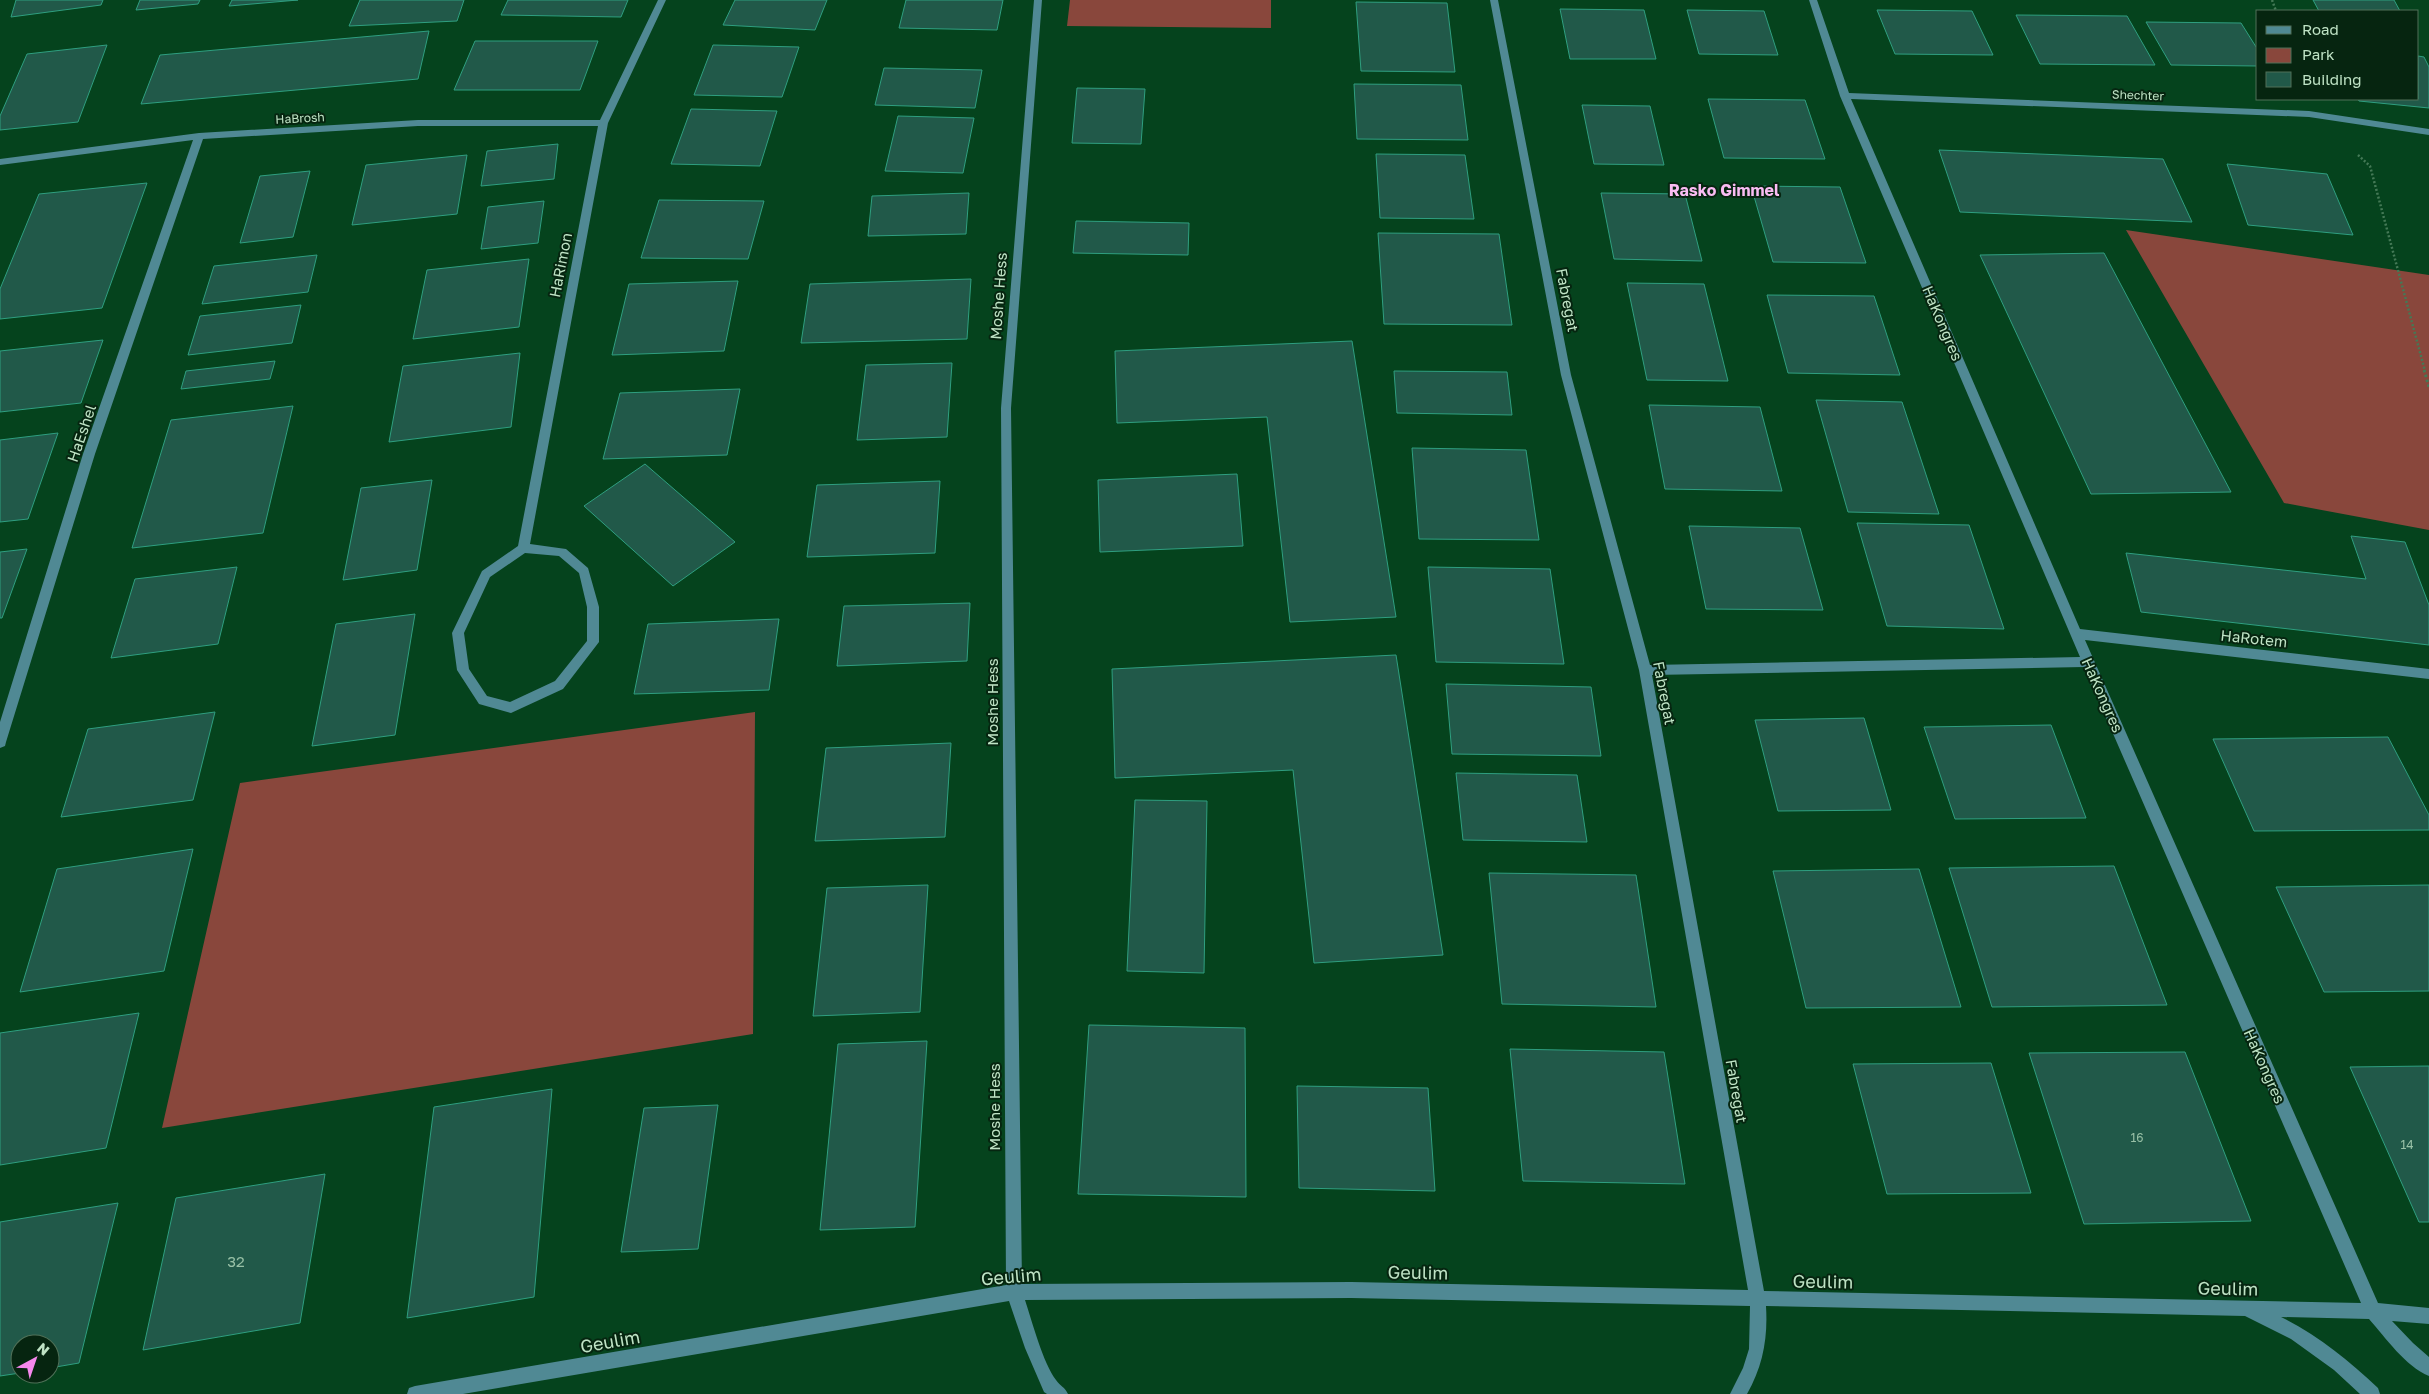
<svg xmlns="http://www.w3.org/2000/svg" width="2429" height="1394" viewBox="0 0 2429 1394" font-family="'Golos Text',sans-serif">
	<style>
		.green { fill: #89473c }
		.building { fill: #215949; stroke: #2f9f80 }
		.lines { fill: none; stroke-linecap: round; stroke-linejoin: round }
		.path-far1 { stroke: #447956; stroke-width: 2.5; stroke-dasharray: 2 2; stroke-linecap: butt }
		.path { stroke: #447956; stroke-width: 3; stroke-dasharray: 2.5 2.5; stroke-linecap: butt }
		.minor { fill: #508994; fill-rule: evenodd }
		.labels { text-anchor: middle; dominant-baseline: central; stroke-width: 4; stroke-linejoin: round; paint-order: stroke }
		.far-street-label { font-size: 12px; fill: #bfe3c5; stroke: #062510 }
		.number-label { font-size: 12px; fill: #98c0a6 }
		.street-label { font-size: 15px; fill: #bfe3c5; stroke: #062510 }
		.near-number-label { font-size: 15px; fill: #98c0a6 }
		.far-district-label { font-size: 16px; font-weight: bold; fill: #fabcf3; stroke: #062510 }
		.near-street-label { font-size: 18px; fill: #bfe3c5; stroke: #062510 }
	</style>
	<rect width="100%" height="100%" fill="#05431d"/>
	<!-- green -->
	<path class="green" d="M1070,0h201v28l-204,-2z
		M2126,230l303,45v255l-145,-27z
		M755,712l-2,322 -591,94 78,-345z"/>
	<!-- building -->
	<path class="building" d="M16,0h87l-2,5 -90,12z
		M140,0h60l-2,4 -62,6z
		M232,0h66l-69,6z
		M360,0h104l-7,21 -108,5z
		M508,0h120l-7,17 -120,-2z
		M735,0h92l-12,30 -92,-5z
		M906,0h97l-6,30 -98,-2z
		M2313,0h81l6,11h-81z
		M1356,2l91,1 8,69 -94,-1z
		M1560,9l84,1 12,49h-86z
		M1687,10l77,1 14,44 -79,-1z
		M1877,10l95,1 21,44 -98,-1z
		M2016,15l111,1 28,49 -115,-1z
		M2146,22l95,1 17,27v16l-87,-1z
		M429,31l-11,48 -277,25 19,-49z
		M475,41h123l-18,49h-126z
		M107,45l-29,77 -78,8v-14l27,-62z
		M713,45l86,2 -17,50 -88,-2z
		M2418,56l6,1 5,10v41l-70,-7 -1,-2h60z
		M884,68l98,2 -7,38 -100,-3z
		M1354,84l107,1 7,55 -111,-1z
		M1077,88l68,1 -4,55 -69,-1z
		M1708,99l97,1 20,59 -101,-1z
		M1582,105l68,1 14,59 -70,-1z
		M691,109l86,2 -17,55 -89,-2z
		M898,116l76,2 -11,55 -78,-2z
		M558,144l-4,35 -73,7 6,-35z
		M1939,150l224,9 29,63 -232,-10z
		M1376,154l89,1 9,64 -94,-1z
		M467,155l-10,59 -105,11 14,-60z
		M2227,164l100,10 26,61 -105,-10z
		M310,171l-17,66 -53,6 20,-67z
		M147,183l-45,125 -102,11v-30l39,-95z
		M1751,186l89,1 26,76 -93,-1z
		M969,193l-3,41 -98,2 4,-40z
		M1601,193l84,1 17,67 -88,-2z
		M659,200l105,1 -16,58 -107,-1z
		M544,201l-6,42 -57,6 7,-42z
		M1076,221l113,2 -1,32 -115,-2z
		M1378,233l121,1 13,91 -128,-1z
		M2104,253l127,239 -140,2 -111,-239z
		M317,255l-9,37 -106,12 12,-38z
		M529,259l-10,68 -106,12 14,-69z
		M971,279l-4,60 -166,4 9,-59z
		M738,281l-14,70 -112,4 17,-71z
		M1627,283l77,1 24,97 -81,-1z
		M1767,295l107,1 26,79 -112,-2z
		M301,305l-9,38 -104,12 12,-39z
		M103,340l-22,63 -81,9v-61z
		M1352,341l44,276 -106,5 -23,-205 -150,6 -2,-72z
		M520,353l-9,74 -122,15 14,-76z
		M275,361l-5,18 -89,10 5,-18z
		M952,363l-5,74 -90,3 9,-75z
		M1394,371l113,1 5,43 -115,-2z
		M740,389l-13,66 -124,4 17,-66z
		M1816,400l86,2 37,112 -91,-2z
		M1649,405l111,2 22,84 -117,-2z
		M293,406l-30,127 -131,15 39,-128z
		M58,433l-30,86 -28,3v-82z
		M1412,448l114,2 13,90 -120,-1z
		M645,464l90,78 -62,44 -89,-80z
		M1237,474l6,72 -143,6 -2,-72z
		M432,480l-15,90 -74,10 18,-92z
		M940,481l-5,72 -128,4 10,-72z
		M1857,523l112,2 35,104 -117,-3z
		M1689,526l111,2 23,82 -117,-1z
		M2351,536l54,6 24,63v40l-288,-33 -15,-59 240,26z
		M27,549l-25,69h-2v-66z
		M237,567l-19,77 -107,14 24,-79z
		M1428,567l122,2 14,95 -128,-2z
		M970,603l-3,58 -130,5 7,-60z
		M415,614l-20,121 -83,11 24,-122z
		M779,619l-10,71 -135,4 14,-70z
		M1396,655l47,300 -129,8 -21,-193 -178,8 -3,-109z
		M1446,684l145,3 10,69 -149,-2z
		M215,712l-22,88 -132,17 27,-88z
		M1864,718l27,92 -113,1 -23,-91z
		M2051,725l35,93 -131,1 -31,-92z
		M2388,737l41,78v15l-175,1 -41,-92z
		M951,743l-6,94 -130,4 11,-93z
		M1456,773l121,2 10,67 -124,-2z
		M1135,800l72,1 -3,172 -77,-2z
		M193,849l-29,122 -144,21 37,-123z
		M2114,866l53,139 -175,2 -43,-139z
		M1919,869l42,138 -155,1 -33,-137z
		M1489,873l147,2 20,132 -154,-3z
		M928,885l-8,127 -107,4 14,-128z
		M2429,885v106l-105,1 -48,-105z
		M139,1013l-33,135 -106,17v-132z
		M1089,1025l156,3 1,169 -168,-3z
		M927,1041l-12,186 -95,3 18,-186z
		M1510,1049l154,3 21,132 -162,-3z
		M2185,1052l66,169 -167,3 -55,-171z
		M1991,1063l40,130 -144,1 -34,-130z
		M2429,1066v156h-10l-69,-155z
		M1297,1086l131,2 7,103 -136,-3z
		M552,1089l-18,208 -127,21 27,-211z
		M718,1105l-20,144 -77,3 23,-144z
		M325,1174l-25,149 -157,27 33,-152z
		M118,1203l-39,160 -29,5v-24h-30v29l-20,3v-154z"/>
	<g class="lines">
		<!-- path-far1 -->
		<path class="path-far1" d="M2272,0l4,11
			M2358,155l12,11 55,205"/>
		<!-- path -->
		<path class="path" d="M2424,370l5,17"/>
		<!-- minor -->
		<path class="minor" d="M658,0h8l-58,123 -78,421 36,5 22,19 11,39v35l-36,47 -52,24 -32,-9 -22,-34 -5,-37 30,-62 36,-25 80,-420h-180l-215,13 -108,315 -89,288 -1,4 -5,2v-26l83,-268 110,-314 -193,25v-6l199,-26 219,-13h182zM525,553l34,3 20,17 8,34v34l-32,40 -45,21 -23,-6 -18,-27 -5,-36 26,-56z
			M1034,0h8l-31,408 11,876 329,-2 397,8 -109,-620 -78,-295 -71,-375h8l73,375 79,290 430,-8 -240,-561 -31,-96h8l32,93 460,18 120,18v6l-120,-18 -458,-18 229,530 349,40v10l-344,-39 293,663 51,5v16l-37,-3 21,22 16,14v19c-24,-10 -43,-38 -60,-57l-88,-2c37,18 67,43 97,71l2,6h-20l-26,-24 -43,-31 -46,-23 -479,-10c2,32 -3,60 -19,88h-17l13,-26 6,-19 1,-43 -399,-8 -326,2c7,21 18,63 31,80 4,6 9,7 12,14h-21l-3,-2 -19,-44 -16,-47 -546,93h-56l2,-6 6,-2 591,-101 -5,-877zM2084,667l277,636 -597,-12 -112,-616z"/>
	</g>
	<g class="labels">
		<!-- far-street labels -->
		<g class="far-street-label">
			<text transform="translate(2138 95) rotate(2)">Shechter</text>
			<text transform="translate(300 118) rotate(-3)">HaBrosh</text>
		</g>
		<!-- number labels -->
		<g class="number-label">
			<text x="2137" y="1137">16</text>
			<text x="2407" y="1144">14</text>
		</g>
		<!-- street labels -->
		<g class="street-label">
			<text transform="translate(560 265) rotate(-79)">HaRimon</text>
			<text transform="translate(998 296) rotate(-86)">Moshe Hess</text>
			<text transform="translate(1568 300) rotate(79)">Fabregat</text>
			<text transform="translate(1943 323) rotate(67)">HaKongres</text>
			<text transform="translate(81 433) rotate(-71)">HaEshel</text>
			<text transform="translate(2254 638) rotate(6)">HaRotem</text>
			<text transform="translate(1665 693) rotate(79)">Fabregat</text>
			<text transform="translate(2103 695) rotate(66)">HaKongres</text>
			<text transform="translate(992 702) rotate(-90)">Moshe Hess</text>
			<text transform="translate(2265 1066) rotate(66)">HaKongres</text>
			<text transform="translate(1737 1091) rotate(80)">Fabregat</text>
			<text transform="translate(994 1107) rotate(-90)">Moshe Hess</text>
		</g>
		<!-- near-number labels -->
		<g class="near-number-label">
			<text x="236" y="1261">32</text>
		</g>
		<!-- far-district labels -->
		<g class="far-district-label">
			<text x="1724" y="190">Rasko Gimmel</text>
		</g>
		<!-- near-street labels -->
		<g class="near-street-label">
			<text transform="translate(1418 1272) rotate(1)">Geulim</text>
			<text transform="translate(1011 1276) rotate(-5)">Geulim</text>
			<text transform="translate(1823 1281) rotate(1)">Geulim</text>
			<text transform="translate(2228 1288) rotate(1)">Geulim</text>
			<text transform="translate(610 1341) rotate(-10)">Geulim</text>
		</g>
	</g>
	<!-- legend -->
	<rect x="2256" y="10" width="162" height="90" fill="#062510" stroke="#507158"/>
	<rect x="2266" y="26" width="25" height="8" fill="#508994" stroke="#507158"/>
	<text x="2302" y="35" font-size="15" fill="#bfe3c5">Road</text>
	<rect x="2266" y="48" width="25" height="15" fill="#89473c" stroke="#507158"/>
	<text x="2302" y="60" font-size="15" fill="#bfe3c5">Park</text>
	<rect x="2266" y="72" width="25" height="15" fill="#215949" stroke="#507158"/>
	<text x="2302" y="85" font-size="15" fill="#bfe3c5">Building</text>
	<!-- north arrow -->
	<g transform="translate(35 1359) rotate(40)"><circle r="24" fill="#062510" stroke="#507158"/>
	<path d="M0-4L9 19L0 12L-9 19Z" fill="#f688ed"/>
	<text y="-8" font-size="14" font-weight="bold" text-anchor="middle" fill="#bfe3c5">N</text>
	</g>
</svg>
